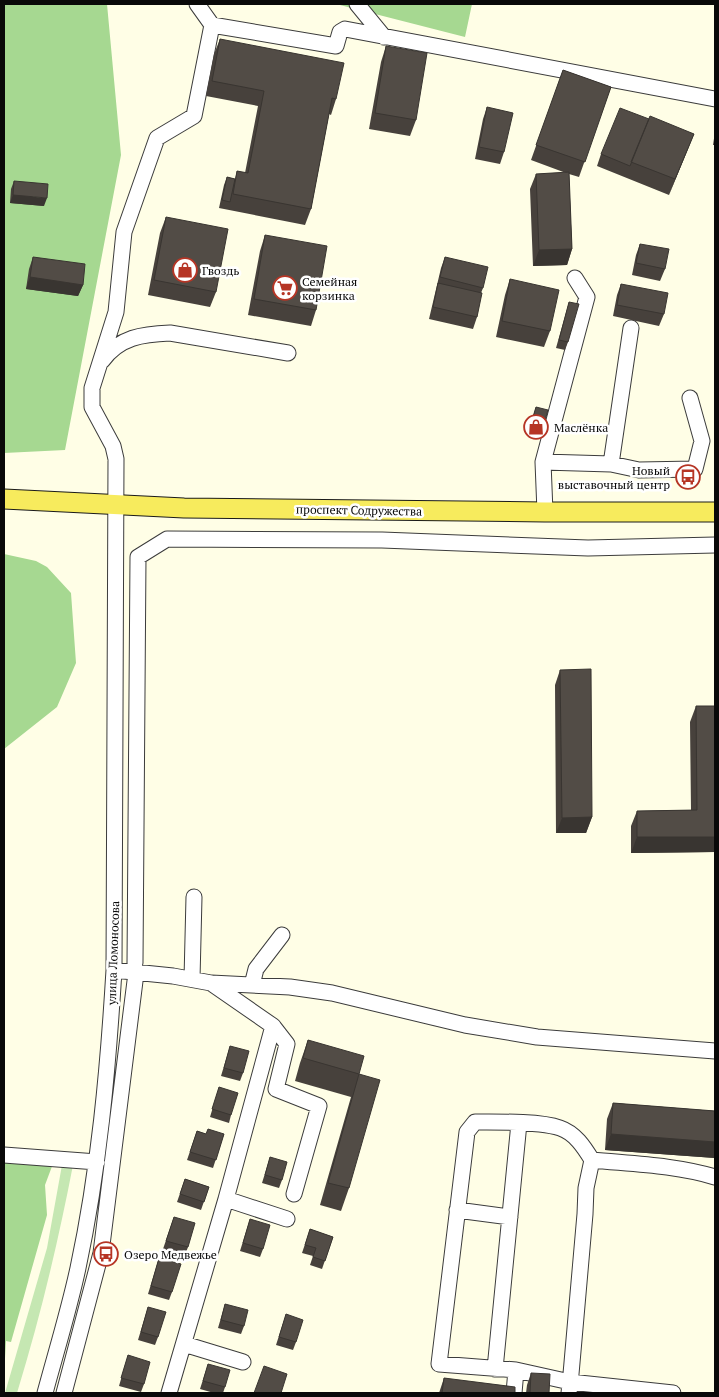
<svg xmlns="http://www.w3.org/2000/svg" width="719" height="1397" viewBox="0 0 719 1397" font-family="'PT Serif',serif">
	<style>
		.green { fill: #c5e7b2 }
		.forest { fill: #a6d891 }
		.lines { fill: none; stroke-linecap: round; stroke-linejoin: round }
		.minor-casing { stroke: #3c3c3c; stroke-width: 17 }
		.major-casing { stroke: #1a1a1a; stroke-width: 21 }
		.minor { stroke: #fff; stroke-width: 15 }
		.major { stroke: #f7eb5d; stroke-width: 19 }
		.wall { fill: #47413c }
		.shaded-wall { fill: #393531 }
		.building { fill: #524c46; stroke: #393531 }
		.labels { text-anchor: middle; dominant-baseline: central; stroke-width: 5; stroke-linejoin: round; paint-order: stroke }
		.poi-label { font-size: 12px; fill: #090909; stroke: #fff; text-anchor: start }
		.street-label { font-size: 12px; fill: #090909; stroke: #fff }
	</style>
	<rect width="100%" height="100%" fill="#fffee6"/>
	<!-- green -->
	<path class="green" d="M62,1165h11c-15,78 -33,153 -56,228h-12l42,-145z"/>
	<!-- forest -->
	<path class="forest" d="M4,4h103l14,151 -56,295 -61,3z
		M336,4h136l-7,33z
		M4,554l32,7 11,6 24,26 5,70 -19,44 -53,42z
		M4,1158l50,3 -9,24 2,30 -36,127 -5,-1 -2,35z"/>
	<g class="lines">
		<!-- minor casing -->
		<g class="minor-casing">
			<path id="minor" d="M357,4l27,33
				M212,25l124,21 4,-14 5,-3 370,70
				M102,361c17,-24 41,-27 68,-28l118,20
				M543,462l68,2 28,6 56,-1 7,-28 -12,-43
				M611,464l20,-136
				M545,512l-2,-50 44,-165 -12,-19
				M135,963l3,-406 29,-18 215,1 206,8 127,-3
				M114,970l59,6 38,7 62,43 -47,173 61,20
				M192,979l2,-82
				M211,983l79,4 42,6 133,32 72,12 178,14
				M252,985l4,-16 26,-34
				M273,1026l14,18 -11,45 43,17 -25,88
				M4,1155l93,7
				M592,1160c41,4 83,5 123,17
				M457,1210l53,7
				M184,1344l59,18
				M495,1369l24,-246
				M45,1393c11,-41 24,-83 33,-125 21,-98 30,-198 36,-298l2,-511 -3,-13 -21,-39v-19l24,-76 8,-80 33,-94 37,-22 18,-91 -15,-21
				M64,1393l37,-140 34,-272
				M169,1393l57,-194
				M514,1393l2,-23
				M569,1393l2,-19 14,-160 1,-26 6,-28c-8,-13 -17,-27 -32,-32 -20,-7 -64,-6 -85,-6l-8,10 -28,232 77,6 54,12 103,11"/>
		</g>
		<!-- major casing -->
		<g class="major-casing">
			<path id="major" d="M4,499l180,9 361,4h170"/>
		</g>
		<!-- minor -->
		<use href="#minor" class="minor"/>
		<!-- major -->
		<use href="#major" class="major"/>
	</g>
	<!-- wall -->
	<path class="wall" d="M220,39l116,60 -5,16 -2,-1 -18,95 -6,16 -86,-17 5,-23 3,-8 8,2 2,-8 8,2 13,-67 -52,-10 8,-42z
		M386,46l30,74 -6,16 -41,-7 12,-67z
		M563,70l48,17 -32,90 -10,-3 3,75 -5,16 -34,1 -3,-77 6,-15 30,-1 -35,-13z
		M487,107l17,45 -4,12 -25,-5 8,-40z
		M649,119l45,15 -25,61 -72,-29 4,-12z
		M715,132v13h-2z
		M14,181l30,25 -34,-3 1,-14z
		M166,217l50,75 -6,15 -62,-12 12,-62z
		M265,235l51,75 -5,16 -63,-11 12,-64z
		M640,244l25,25 -5,12 -28,-6 4,-20z
		M33,257l50,28 -5,11 -52,-7 3,-20z
		M445,257l38,31 -2,5 -4,24 -4,12 -44,-10 12,-51z
		M510,279l40,52 -6,16 -48,-10 9,-42z
		M621,284l43,30 -5,12 -46,-10 4,-21z
		M569,302l-1,40 -3,8 -9,-2z
		M536,407l6,24 -3,8 -12,-4z
		M560,670l32,147 -6,16h-30l-1,-148z
		M696,706h19v146l-84,1v-27l6,-15 54,-1 -1,-88z
		M308,1040l51,34 -10,114 -8,23 -21,-6 31,-108 -56,-16 5,-18z
		M230,1046l13,27 -3,8 -19,-5z
		M219,1087l12,28 -2,8 -19,-6z
		M613,1103l102,8v47l-110,-8 2,-31z
		M197,1131l9,3h18l-11,34 -26,-8z
		M270,1157l12,23 -3,8 -17,-5z
		M185,1179l24,8 -8,23 -24,-8z
		M174,1217l14,30 -3,8 -22,-6z
		M250,1219l13,30 -3,8 -20,-6z
		M310,1229l23,8 -11,32 -12,-4 3,-9 -11,-3z
		M159,1258l13,34 -3,8 -21,-6z
		M225,1304l19,22 -3,8 -23,-6z
		M148,1307l10,30 -3,8 -17,-5z
		M286,1314l10,28 -3,8 -17,-5z
		M128,1355l16,29 -3,8 -22,-6z
		M208,1364l17,23 -2,6h-9l-14,-4z
		M531,1373l18,20h-23l1,-8z
		M444,1378l71,15h-76z"/>
	<!-- shaded-wall -->
	<path class="shaded-wall" d="M694,134l-6,15 -19,46 6,-16z
		M13,195l34,3 -3,8 -34,-3z
		M572,249l-5,16 -34,1 6,-16z
		M30,277l53,8 -5,11 -52,-7z
		M592,817l-6,16h-30l6,-15z
		M637,837h78v15l-84,1z
		M611,1134l104,8v16l-110,-8z"/>
	<!-- building -->
	<path class="building" d="M220,39l124,24 -8,36 -4,-1 -21,111 -78,-15 4,-23 11,2 16,-82 -52,-10z
		M386,46l41,7 -11,67 -41,-7z
		M563,70l48,17 -26,75 -49,-17z
		M487,107l26,6 -9,39 -25,-5z
		M620,108l29,11 -19,47 -29,-12z
		M650,116l44,18 -19,45 -44,-17z
		M569,172l3,77 -33,1 -3,-76z
		M227,177l8,2 -5,23 -8,-2z
		M14,181l34,3 -1,14 -34,-3z
		M166,217l62,12 -12,63 -62,-12z
		M265,235l62,11 -11,64 -62,-11z
		M640,244l29,5 -4,20 -29,-6z
		M33,257l52,7 -2,21 -53,-8z
		M445,257l43,10 -5,21 -43,-11z
		M510,279l49,11 -9,41 -48,-10z
		M438,283l44,10 -5,24 -44,-10z
		M621,284l47,9 -4,21 -47,-9z
		M569,302l10,2 -11,38 -9,-2z
		M536,407l12,3 -6,21 -12,-4z
		M591,669l1,148 -30,1 -2,-148z
		M696,706h19v131h-78v-26l60,-1z
		M308,1040l56,16 -5,18 -56,-16z
		M230,1046l19,5 -6,22 -19,-5z
		M359,1074l21,6 -31,108 -21,-5z
		M219,1087l19,6 -7,22 -19,-6z
		M613,1103l102,8v31l-104,-8z
		M208,1129l16,5 -8,26 -26,-8 7,-21 9,3z
		M270,1157l17,5 -5,18 -17,-5z
		M185,1179l24,8 -5,15 -24,-8z
		M174,1217l21,6 -7,24 -22,-6z
		M250,1219l20,6 -7,24 -20,-6z
		M310,1229l23,8 -8,24 -12,-4 3,-9 -11,-3z
		M159,1258l22,6 -9,28 -21,-6z
		M225,1304l23,6 -4,16 -23,-6z
		M148,1307l18,5 -8,25 -17,-5z
		M286,1314l17,6 -7,22 -17,-5z
		M128,1355l22,7 -6,22 -23,-6z
		M208,1364l22,6 -5,17 -22,-6z
		M264,1366l23,8 -6,19h-27z
		M531,1373l19,1 -1,19h-19z
		M444,1378l71,9v6h-73z"/>
	<!-- icons -->
	<defs>
		<g id="shop-ring" transform="scale(1.25)"><circle r="9.5" fill="#fff" stroke="#b63525" stroke-width="1.5"/><path d="M-5-2.5h2.3a2.7 3.5 0 0 1 5.4 0H5L5.5 6h-11ZM-1.5-2.5h3a1.5 2.3 0 0 0-3 0Z" fill="#b63525"/></g>
		<g id="supermarket-ring" transform="scale(1.25)"><circle r="9.5" fill="#fff" stroke="#b63525" stroke-width="1.5"/><path d="M-6-5.5h2.5l.6 2H6L4.5 2H-2.5L-4.4-4H-6ZM-1.5 3.2a1.3 1.3 0 1 0 .1 0ZM3 3.2a1.3 1.3 0 1 0 .1 0Z" fill="#b63525"/></g>
		<g id="bus-ring" transform="scale(1.25)"><circle r="9.5" fill="#fff" stroke="#b63525" stroke-width="1.5"/><path d="M-5-6H5V4H4V6H2V4H-2V6H-4V4H-5ZM-3.5-4V0h7V-4ZM-3.5 1.2v1.5H-2V1.2ZM2 1.2v1.5H3.5V1.2Z" fill="#b63525"/></g>
	</defs>
	<g fill-rule="evenodd">
		<use href="#shop-ring" x="185" y="270"/>
		<use href="#supermarket-ring" x="285" y="288"/>
		<use href="#shop-ring" x="536" y="427"/>
		<use href="#bus-ring" x="688" y="477"/>
		<use href="#bus-ring" x="106" y="1254"/>
	</g>
	<g class="labels">
		<!-- poi labels -->
		<g class="poi-label">
			<text x="202" y="270">Гвоздь</text>
			<text x="302" y="281">Семейная<tspan x="302" dy="14">корзинка</tspan></text>
			<text x="554" y="427">Маслёнка</text>
			<text x="670" y="470" text-anchor="end">Новый<tspan x="670" dy="14">выставочный центр</tspan></text>
			<text x="124" y="1254">Озеро Медвежье</text>
		</g>
		<!-- street labels -->
		<g class="street-label">
			<text transform="translate(359 510) rotate(1)">проспект Содружества</text>
			<text transform="translate(113 953) rotate(-88)">улица Ломоносова</text>
		</g>
	</g>
	<!-- border -->
	<rect width="719" height="1397" fill="none" stroke="#090909" stroke-width="10"/>
</svg>
